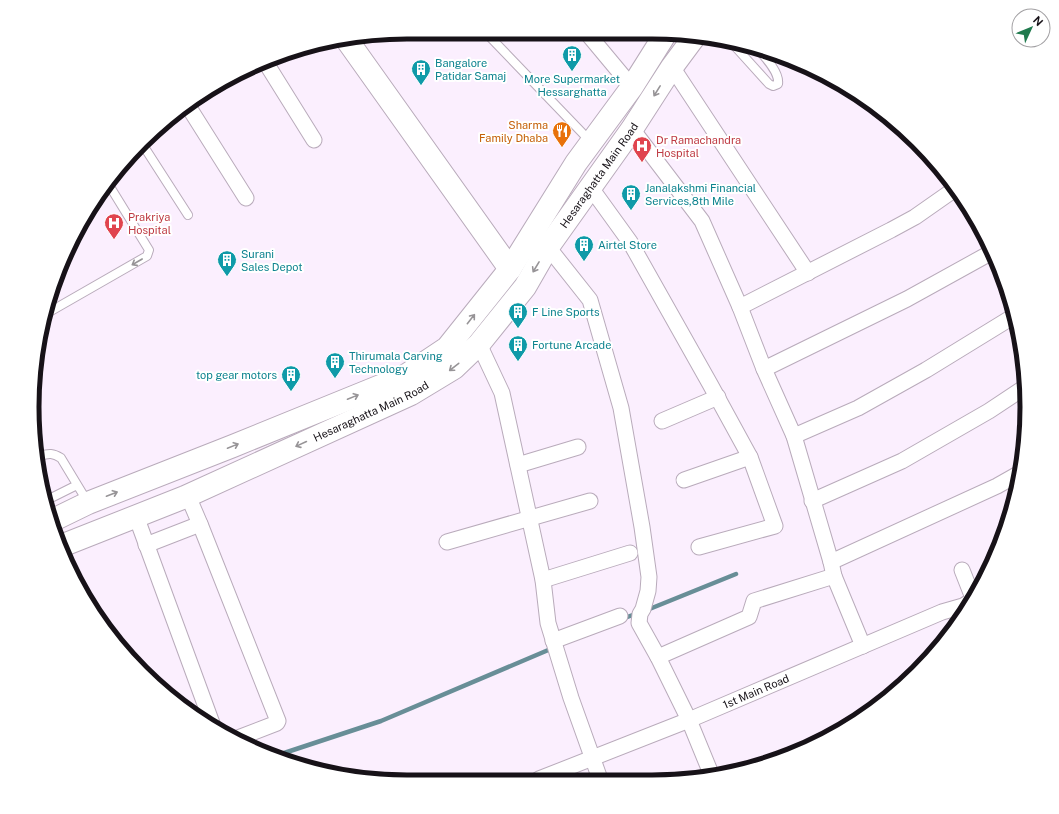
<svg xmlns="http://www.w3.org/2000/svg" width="1059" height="814" viewBox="0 0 1059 814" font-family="'Public Sans',sans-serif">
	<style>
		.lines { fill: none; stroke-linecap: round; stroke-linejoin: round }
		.stream { stroke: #688e97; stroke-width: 4.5 }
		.lane-casing { stroke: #b9abbb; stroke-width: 10 }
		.street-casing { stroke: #b9abbb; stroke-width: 17 }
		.secondary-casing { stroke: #b9abbb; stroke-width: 24 }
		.primary-casing { stroke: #b9abbb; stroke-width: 24 }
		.lane { stroke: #fff; stroke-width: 8 }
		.street { stroke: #fff; stroke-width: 15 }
		.secondary { stroke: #fff; stroke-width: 22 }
		.primary { stroke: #fff; stroke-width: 22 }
		.oneway { stroke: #979497 }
		.labels { text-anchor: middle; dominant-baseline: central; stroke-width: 4; stroke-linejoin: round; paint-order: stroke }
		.culture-label { font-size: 11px; fill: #0d838f; stroke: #fff; text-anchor: start }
		.food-label { font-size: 11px; fill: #c56008; stroke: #fff; text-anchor: end }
		.health-label { font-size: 11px; fill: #be3a42; stroke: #fff; text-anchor: start }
		.street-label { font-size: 11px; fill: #171218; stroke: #fff }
		.rim { fill: none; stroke: #171218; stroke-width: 5 }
	</style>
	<rect width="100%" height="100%" fill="#fbeffe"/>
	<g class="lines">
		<!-- stream -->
		<path class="stream" d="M647,610l89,-36
			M622,619l16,-6
			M275,756l106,-35 172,-73"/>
		<!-- lane casing -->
		<g class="lane-casing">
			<path id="lane" d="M490,37l101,105
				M731,42l38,42 4,2 5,-2c2,-12 -14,-28 -22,-37
				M141,142l47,73
				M44,315l103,-59 2,-6 -40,-65
				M40,456c9,-3 13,-3 21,2l26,43
				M47,500l30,-15"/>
		</g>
		<!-- street casing -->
		<g class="street-casing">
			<g id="street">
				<path d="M587,33l45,54"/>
				<path d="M266,63l48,77"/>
				<path d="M672,67l136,206"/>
				<path d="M188,106l58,92"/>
				<path d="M632,129l70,92 38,86 24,62 30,67 37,126 3,14 29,70"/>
				<path d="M591,188l39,54 80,142 40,73 25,69 -76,21"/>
				<path d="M548,247l42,53 31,108 21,119 7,50 -1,14 -5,18 -3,5 -1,9 19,34 31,63 23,56"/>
				<path d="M740,307l151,-77 24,-13 40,-28"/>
				<path d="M479,344l23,49 41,187 5,43 23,75 29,81"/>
				<path d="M764,369l143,-70 85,-47"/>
				<path d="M662,421l56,-24"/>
				<path d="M794,436l64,-28 68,-38 88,-54"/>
				<path d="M518,465l60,-18"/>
				<path d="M684,480l66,-23"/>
				<path d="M188,496l12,28 78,197 -1,2 -39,15"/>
				<path d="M812,501l90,-40 87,-50 36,-24"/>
				<path d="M136,516l77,210"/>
				<path d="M447,542l143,-41"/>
				<path d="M146,545l54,-21"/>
				<path d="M831,562l166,-76 23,-13"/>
				<path d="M962,570l11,28"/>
				<path d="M543,580l87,-27"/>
				<path d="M553,641l67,-25"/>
				<path d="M658,657l91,-40 5,-16 80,-25"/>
				<path id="s1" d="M539,779l150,-59 253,-108 21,-6 8,-5"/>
			</g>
		</g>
		<!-- secondary casing -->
		<g class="secondary-casing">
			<path id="secondary" d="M347,40l163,229"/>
		</g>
		<!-- primary casing -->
		<g class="primary-casing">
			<g id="primary">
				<path d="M51,521l37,-18 145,-57 172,-70 42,-28 63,-79 66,-106 56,-76 34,-54"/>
				<path id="s2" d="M61,546l124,-49 226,-103 43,-26 25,-24 46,-57 23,-40 84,-118 40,-62 23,-31"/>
			</g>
		</g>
		<!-- lane -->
		<use href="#lane" class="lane"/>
		<!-- street -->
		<use href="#street" class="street"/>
		<!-- secondary -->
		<use href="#secondary" class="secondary"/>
		<!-- primary -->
		<use href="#primary" class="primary"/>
	</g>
	<!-- one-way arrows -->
	<defs><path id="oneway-shaft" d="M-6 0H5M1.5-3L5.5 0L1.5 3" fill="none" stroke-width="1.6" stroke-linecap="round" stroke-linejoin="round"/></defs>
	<g class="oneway">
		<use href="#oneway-shaft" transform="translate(657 91) rotate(122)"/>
		<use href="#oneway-shaft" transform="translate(137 262) rotate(150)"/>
		<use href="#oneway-shaft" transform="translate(536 267) rotate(121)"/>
		<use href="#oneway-shaft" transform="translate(471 319) rotate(-52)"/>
		<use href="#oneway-shaft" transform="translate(454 367) rotate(142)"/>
		<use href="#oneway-shaft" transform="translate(353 397) rotate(-22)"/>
		<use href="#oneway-shaft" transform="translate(301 444) rotate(155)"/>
		<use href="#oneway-shaft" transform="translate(233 446) rotate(-22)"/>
		<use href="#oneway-shaft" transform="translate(112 494) rotate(-21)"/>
	</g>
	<!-- icons -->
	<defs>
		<g id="building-pin" transform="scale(1)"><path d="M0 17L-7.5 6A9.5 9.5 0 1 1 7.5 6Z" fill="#0f9aa8" stroke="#fff"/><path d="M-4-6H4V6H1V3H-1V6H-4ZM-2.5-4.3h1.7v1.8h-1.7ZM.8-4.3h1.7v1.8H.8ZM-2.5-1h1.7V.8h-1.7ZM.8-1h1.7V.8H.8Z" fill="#fff"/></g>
		<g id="restaurant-pin" transform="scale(1)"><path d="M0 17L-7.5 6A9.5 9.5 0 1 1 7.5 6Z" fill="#e8710a" stroke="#fff"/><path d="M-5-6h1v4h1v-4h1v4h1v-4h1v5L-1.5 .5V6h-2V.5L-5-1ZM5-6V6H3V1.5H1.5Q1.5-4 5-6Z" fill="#fff"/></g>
		<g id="hospital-pin" transform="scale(1)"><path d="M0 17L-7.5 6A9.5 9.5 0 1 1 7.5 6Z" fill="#e0444e" stroke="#fff"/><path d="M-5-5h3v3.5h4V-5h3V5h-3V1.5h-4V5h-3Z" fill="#fff"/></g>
	</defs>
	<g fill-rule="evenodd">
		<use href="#building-pin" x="572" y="55"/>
		<use href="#building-pin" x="421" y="69"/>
		<use href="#restaurant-pin" x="562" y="131"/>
		<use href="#hospital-pin" x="642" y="146"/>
		<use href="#building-pin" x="631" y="194"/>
		<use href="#hospital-pin" x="114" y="223"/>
		<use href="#building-pin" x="584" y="245"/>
		<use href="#building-pin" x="227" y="260"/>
		<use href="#building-pin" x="518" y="312"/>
		<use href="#building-pin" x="518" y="345"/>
		<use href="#building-pin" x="335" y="362"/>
		<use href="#building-pin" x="291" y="375"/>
	</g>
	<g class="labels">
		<!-- culture labels -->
		<g class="culture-label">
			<text x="435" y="63">Bangalore<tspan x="435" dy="13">Patidar Samaj</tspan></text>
			<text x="572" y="79" text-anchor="middle">More Supermarket<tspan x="572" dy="13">Hessarghatta</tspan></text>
			<text x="645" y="188">Janalakshmi Financial<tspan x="645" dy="13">Services,8th Mile</tspan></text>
			<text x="598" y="245">Airtel Store</text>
			<text x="241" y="254">Surani<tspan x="241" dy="13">Sales Depot</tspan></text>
			<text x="532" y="312">F Line Sports</text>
			<text x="532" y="345">Fortune Arcade</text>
			<text x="349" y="356">Thirumala Carving<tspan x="349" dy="13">Technology</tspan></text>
			<text x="277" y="375" text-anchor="end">top gear motors</text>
		</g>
		<!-- food labels -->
		<g class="food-label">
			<text x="548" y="125">Sharma<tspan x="548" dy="13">Family Dhaba</tspan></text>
		</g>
		<!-- health labels -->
		<g class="health-label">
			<text x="656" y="140">Dr Ramachandra<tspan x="656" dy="13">Hospital</tspan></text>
			<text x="128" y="217">Prakriya<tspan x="128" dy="13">Hospital</tspan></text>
		</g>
		<!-- street labels -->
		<g class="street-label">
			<text stroke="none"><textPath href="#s2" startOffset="674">Hesaraghatta Main Road</textPath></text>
			<text stroke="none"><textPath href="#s2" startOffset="338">Hesaraghatta Main Road</textPath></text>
			<text stroke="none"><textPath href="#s1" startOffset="234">1st Main Road</textPath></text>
		</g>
	</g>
	<!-- crop -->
	<path d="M0 0H1059V814H0ZM407 39H652A368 368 0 0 1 1020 407V407A368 368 0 0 1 652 775H407A368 368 0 0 1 39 407V407A368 368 0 0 1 407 39Z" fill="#fff" fill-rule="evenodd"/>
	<path class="rim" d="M407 39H652A368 368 0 0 1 1020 407V407A368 368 0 0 1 652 775H407A368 368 0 0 1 39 407V407A368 368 0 0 1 407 39Z"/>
	<!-- north arrow -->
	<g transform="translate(1031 28) rotate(46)"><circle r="19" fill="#ffffff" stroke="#a2a0a3"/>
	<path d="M0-3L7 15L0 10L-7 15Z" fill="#207a4e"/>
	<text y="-6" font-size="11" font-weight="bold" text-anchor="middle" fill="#171218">N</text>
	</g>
</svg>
